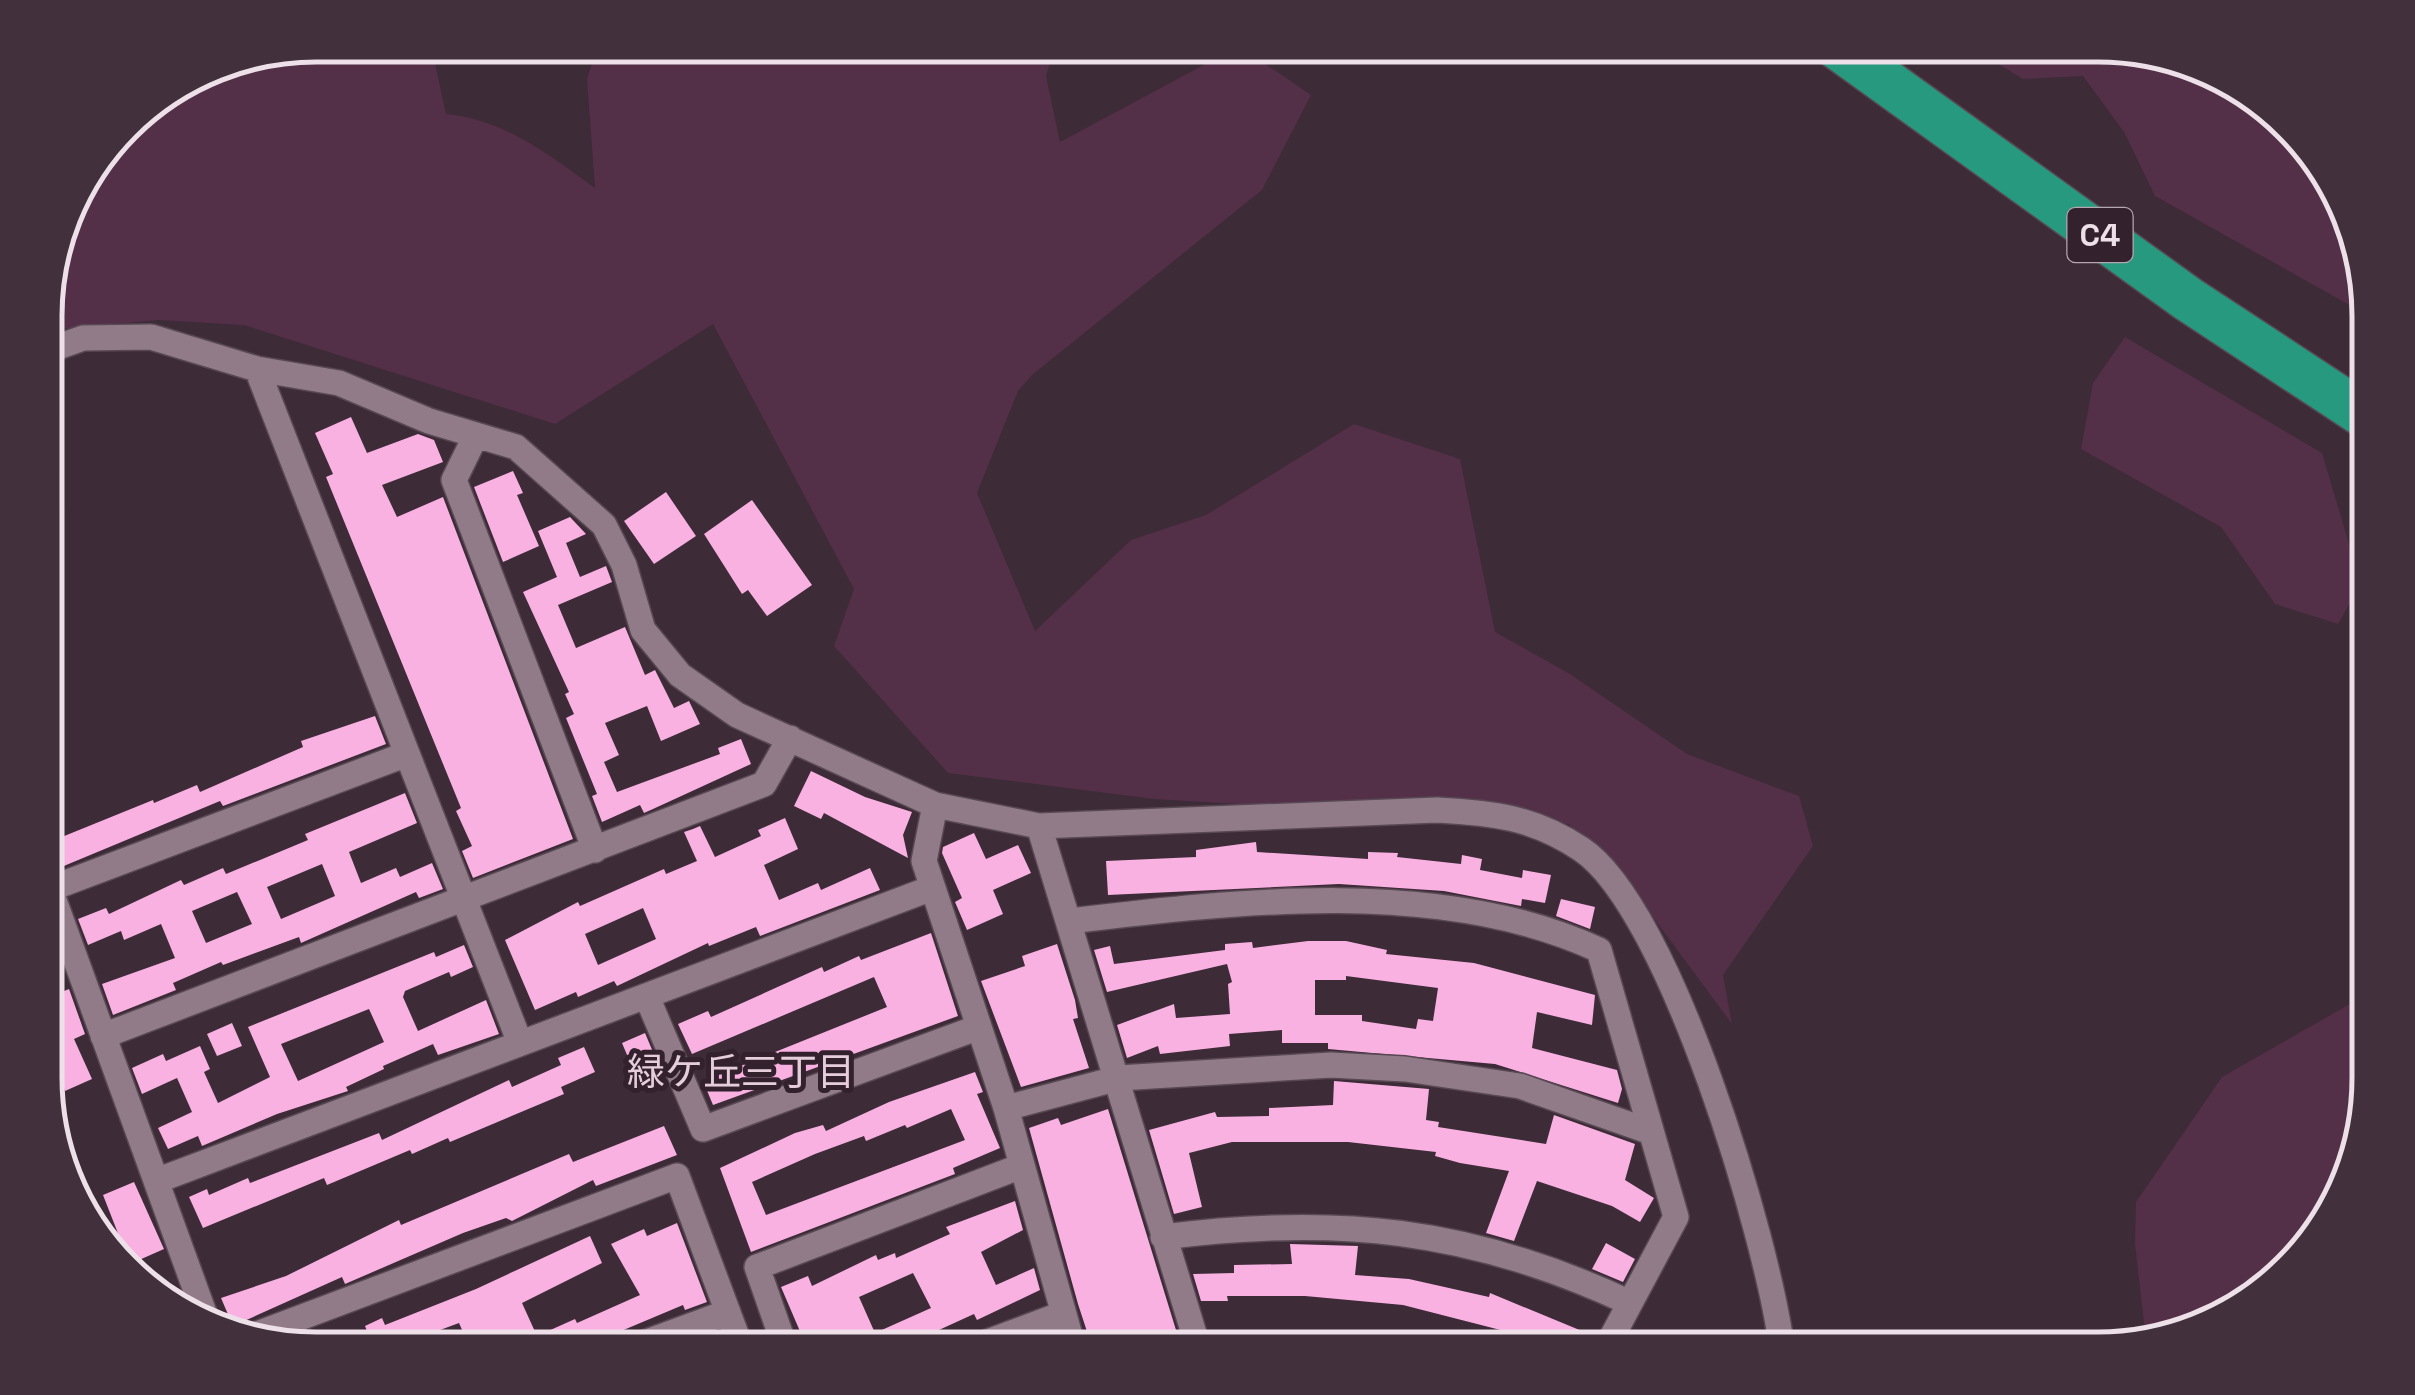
<svg xmlns="http://www.w3.org/2000/svg" width="2415" height="1395" viewBox="0 0 2415 1395" font-family="'Space Grotesk','Noto Sans JP',sans-serif">
	<style>
		.green { fill: #532f48 }
		.building { fill: #f9b1e2; fill-rule: evenodd }
		.lines { fill: none; stroke-linecap: round; stroke-linejoin: round }
		.street-casing { stroke: #584853; stroke-width: 28 }
		.highway-casing { stroke: #584853; stroke-width: 48 }
		.street { stroke: #917b89; stroke-width: 25 }
		.highway { stroke: #26997f; stroke-width: 45 }
		.labels { text-anchor: middle; dominant-baseline: central; stroke-width: 10; stroke-linejoin: round; paint-order: stroke }
		.shield { fill: #33212d; stroke: #b5a7b0; stroke-width: 2.5 }
		.shield-label { font-size: 32px; font-weight: bold; fill: #ede0e8 }
		.neighbourhood-label { font-size: 38px; fill: #e5cddc; stroke: #33212d }
		.rim { fill: none; stroke: #ede0e8; stroke-width: 5 }
	</style>
	<rect width="100%" height="100%" fill="#3d2b37"/>
	<!-- green -->
	<path class="green" d="M317,45h114l15,69c60,6 101,40 149,74l-8,-109 11,-34h458l-10,31 14,66 179,-96 72,49 -49,95 -230,185 -14,16 -41,102 58,138 96,-91 75,-25 148,-91 106,35 35,173 75,42 117,80 112,42 14,50 -90,129 9,49 -85,-115 -78,-85 -415,-25 -206,-26 -114,-127 20,-57 -141,-265 -158,100 -311,-99 -85,-5 -112,10v-48l26,-86 64,-83 76,-48z
		M1968,45h131l136,37 98,98 36,118v18l-214,-120 -31,-64 -41,-56 -60,3z
		M2125,337l197,116 39,131 -23,40 -63,-20 -54,-77 -140,-78 12,-66z
		M2369,993v103l-36,119 -98,98 -89,27 -11,-96 1,-42 86,-125z"/>
	<!-- building -->
	<path class="building" d="M351,417l16,36 51,-19 16,6 9,22 -61,23 15,32 46,-20 130,342 -100,39 -11,-27 10,-5 -16,-35 5,-3 -135,-331 7,-3 -18,-41z
		M513,471l10,22 -6,2 22,51 -36,16 -29,-75z
		M666,492l30,44 -42,28 -30,-43z
		M752,500l60,85 -45,31 -19,-26 -6,4 -38,-60z
		M570,517l16,17 -20,9 14,34 26,-11 6,16 -54,23 18,43 49,-21 20,48 10,-5 19,38 15,-7 11,23 -39,17 -14,-35 -42,17 14,32 -15,7 13,30 103,-38 -2,-6 23,-9 10,25 -98,45 -9,4 -4,-8 -38,17 -10,-26 5,-2 -31,-76 8,-4 -9,-20 4,-2 -46,-100 34,-15 -19,-46z
		M375,716l11,28 -163,62 -3,-5 -173,72v-30l106,-43 1,3 43,-18 3,7 103,-45 -2,-6z
		M811,771l54,26 47,15 -9,23 5,23 -84,-45 -3,6 -27,-13z
		M405,793l12,30 -68,29 12,31 35,-15 4,9 32,-14 11,26 -24,9 -3,-6 -115,51 -2,-6 -76,28 -2,-3 -48,21 3,7 -63,25 -11,-31 73,-26 -14,-34 -37,16 -3,-9 -33,14 -10,-26 28,-11 3,6 72,-34 3,5 39,-17 3,6 82,-34 -3,-6zM322,864l13,32 -54,23 -14,-32zM237,892l15,32 -46,19 -14,-32z
		M785,818l13,31 -34,16 15,35 39,-17 3,7 49,-22 10,22 -120,46 -4,-9 -47,19 -1,-3 -91,43 -3,-5 -36,16 -2,-5 -41,18 -30,-70 73,-38 2,4 84,-37 2,5 31,-13 -13,-29 9,-3 7,-3 15,31 46,-21 -3,-6zM643,908l13,31 -58,26 -13,-31z
		M974,833l12,26 32,-14 13,28 -38,17 10,24 -36,16 -12,-28 7,-4 -20,-45 1,-6z
		M1256,842l1,10 111,7v-7l30,1 -1,4 64,7 1,-9 20,4 -2,11 42,8 1,-8 28,5 -6,28 -23,-4 -1,7 -77,-15 -105,-7 -231,11 -2,-34 90,-4v-7z
		M1561,899l34,8 -5,22 -34,-13z
		M931,933l27,83 -245,89 -10,-24 184,-74 -13,-30 -182,77 -14,-30 30,-13 3,6 111,-50 2,5 35,-16 2,4z
		M1308,941h38l41,9 -1,4 88,9 121,32 -3,30 -55,-13 -5,36 85,22 5,19 -4,14 -123,-39 -167,-15v-6h-46v-13l-53,4 1,12 -70,8 -2,-8 -31,12 -10,-33 57,-21 2,14 54,-4 -2,-30 4,-2 -5,-18 -120,28 -13,-42 16,-4 4,18 111,-14v-6l27,-2 1,6zM1346,976l92,12 -5,33 -15,-2 -2,10 -54,-8v-6h-47v-35h31z
		M1057,944l18,56 3,18 -5,1 16,49 -68,19 -40,-106 44,-15 -3,-10z
		M464,945l9,22 -22,10 -2,-5 -44,19 -2,6 15,34 68,-31 13,34 -61,21 -5,-11 -50,22 1,3 -38,18 2,4 -71,23 -75,32 -4,-10 -30,13 -10,-21 34,-16 -15,-34 -35,16 -10,-26 31,-14 3,7 34,-15 10,23 -6,3 14,31 52,-26 -22,-50 186,-75 2,5zM369,1009l15,33 -86,39 -17,-37z
		M69,989l16,45 -11,5 18,40 -27,12 -18,-51v-42z
		M232,1023l10,23 -25,10 -10,-22z
		M645,1033l8,19 -23,10 -8,-19z
		M584,1047l11,25 -34,15 3,7 -114,48 -2,-4 -36,16 -2,-4 -83,35 -3,-7 -121,50 -14,-31 18,-8 2,6 39,-17 2,5 129,-50 3,7 127,-60 3,7 49,-22 -3,-7z
		M975,1072l8,20 -6,2 23,54 -47,20 2,6 -204,78 -31,-84 75,-35 28,-8 3,6 63,-29zM951,1109l14,31 -199,75 -14,-33 63,-28 49,-18 2,5 39,-16 2,3z
		M1334,1081l95,8 -3,31 13,2 -1,5 108,17 8,-29 81,29 -10,36 29,18 -14,24 -28,-16 -75,-25 -23,60 -28,-8 23,-62 -49,-8 -25,-7 1,-4 -88,-10h-116l-43,11 13,54 -28,7 -25,-84 66,-18 2,5 52,-1v-8l64,-3z
		M1108,1109l68,221 2,20h-85l-15,-46 -49,-176 29,-10 3,7z
		M664,1126l13,29 -81,31 -3,-6 -81,41 -6,-3 -43,15 -118,51 -3,-7 -109,49 -12,-28 65,-22 113,-56 2,5 168,-71 4,8z
		M134,1182l30,67 -34,15 -27,-69z
		M1015,1201l8,29 -42,22 15,33 38,-17 6,22 -63,30 -3,-6 -79,36h-87l-27,-63 27,-11 4,10 64,-31 2,5 17,-7 1,5 54,-24 -4,-7zM913,1273l18,35 -56,25 -16,-36z
		M677,1223l30,79 -22,8 -2,-5 -107,45h-105l-12,-27 -73,27h-62l43,-19 -2,-5 17,-8 3,7 91,-36 114,-53 12,27 -80,40 15,33 38,-17 2,4 63,-28 -29,-51 33,-15 3,7z
		M1606,1243l29,16 -12,23 -31,-13z
		M1290,1244l68,2 -3,29 54,4 80,18 1,-4 104,43 -5,14h-51l-19,-8 1,-7 -117,-30 -98,-9h-78l1,5h-27l-8,-27 41,-1v-8l58,-1z
		M1252,1331h29l1,19h-30z"/>
	<g class="lines">
		<!-- street casing -->
		<g class="street-casing">
			<path id="street" d="M47,351l36,-13 68,-1 106,32 82,14 90,38 87,26 88,78 20,40 19,65 37,45 57,40 198,90 104,21 398,-16c56,3 96,7 144,39 89,59 188,393 201,501
				M257,369l263,674
				M476,435l-22,45 141,370
				M935,805l-11,56 82,247 68,242
				M1039,826l160,524
				M50,889l157,432
				M47,890l360,-136
				M1070,921c168,-20 372,-44 529,29l77,267 -71,133
				M647,997l56,132 276,-102
				M103,1036l661,-252 26,-46
				M1006,1108l113,-30 212,-13 74,4 115,17 131,46
				M156,1181l776,-293
				M1163,1237c173,-22 306,-9 465,65
				M257,1334l420,-158 65,174
				M625,1350l103,-38
				M786,1350l-29,-83 262,-100
				M966,1350l96,-36"/>
		</g>
		<!-- highway casing -->
		<g class="highway-casing">
			<path id="highway" d="M1835,45l353,254 181,119"/>
		</g>
		<!-- street -->
		<use href="#street" class="street"/>
		<!-- highway -->
		<use href="#highway" class="highway"/>
	</g>
	<g class="labels">
		<!-- shield labels -->
		<rect class="shield" x="2067.5" y="208" width="65" height="54" rx="8"/>
		<g class="shield-label">
			<text x="2100" y="235">C4</text>
		</g>
		<!-- neighbourhood labels -->
		<g class="neighbourhood-label">
			<text x="741" y="1072">緑ケ丘三丁目</text>
		</g>
	</g>
	<!-- crop -->
	<path d="M0 0H2415V1395H0ZM316 62H2098A254 254 0 0 1 2352 316V1078A254 254 0 0 1 2098 1332H316A254 254 0 0 1 62 1078V316A254 254 0 0 1 316 62Z" fill="#42303c" fill-rule="evenodd"/>
	<path class="rim" d="M316 62H2098A254 254 0 0 1 2352 316V1078A254 254 0 0 1 2098 1332H316A254 254 0 0 1 62 1078V316A254 254 0 0 1 316 62Z"/>
</svg>
